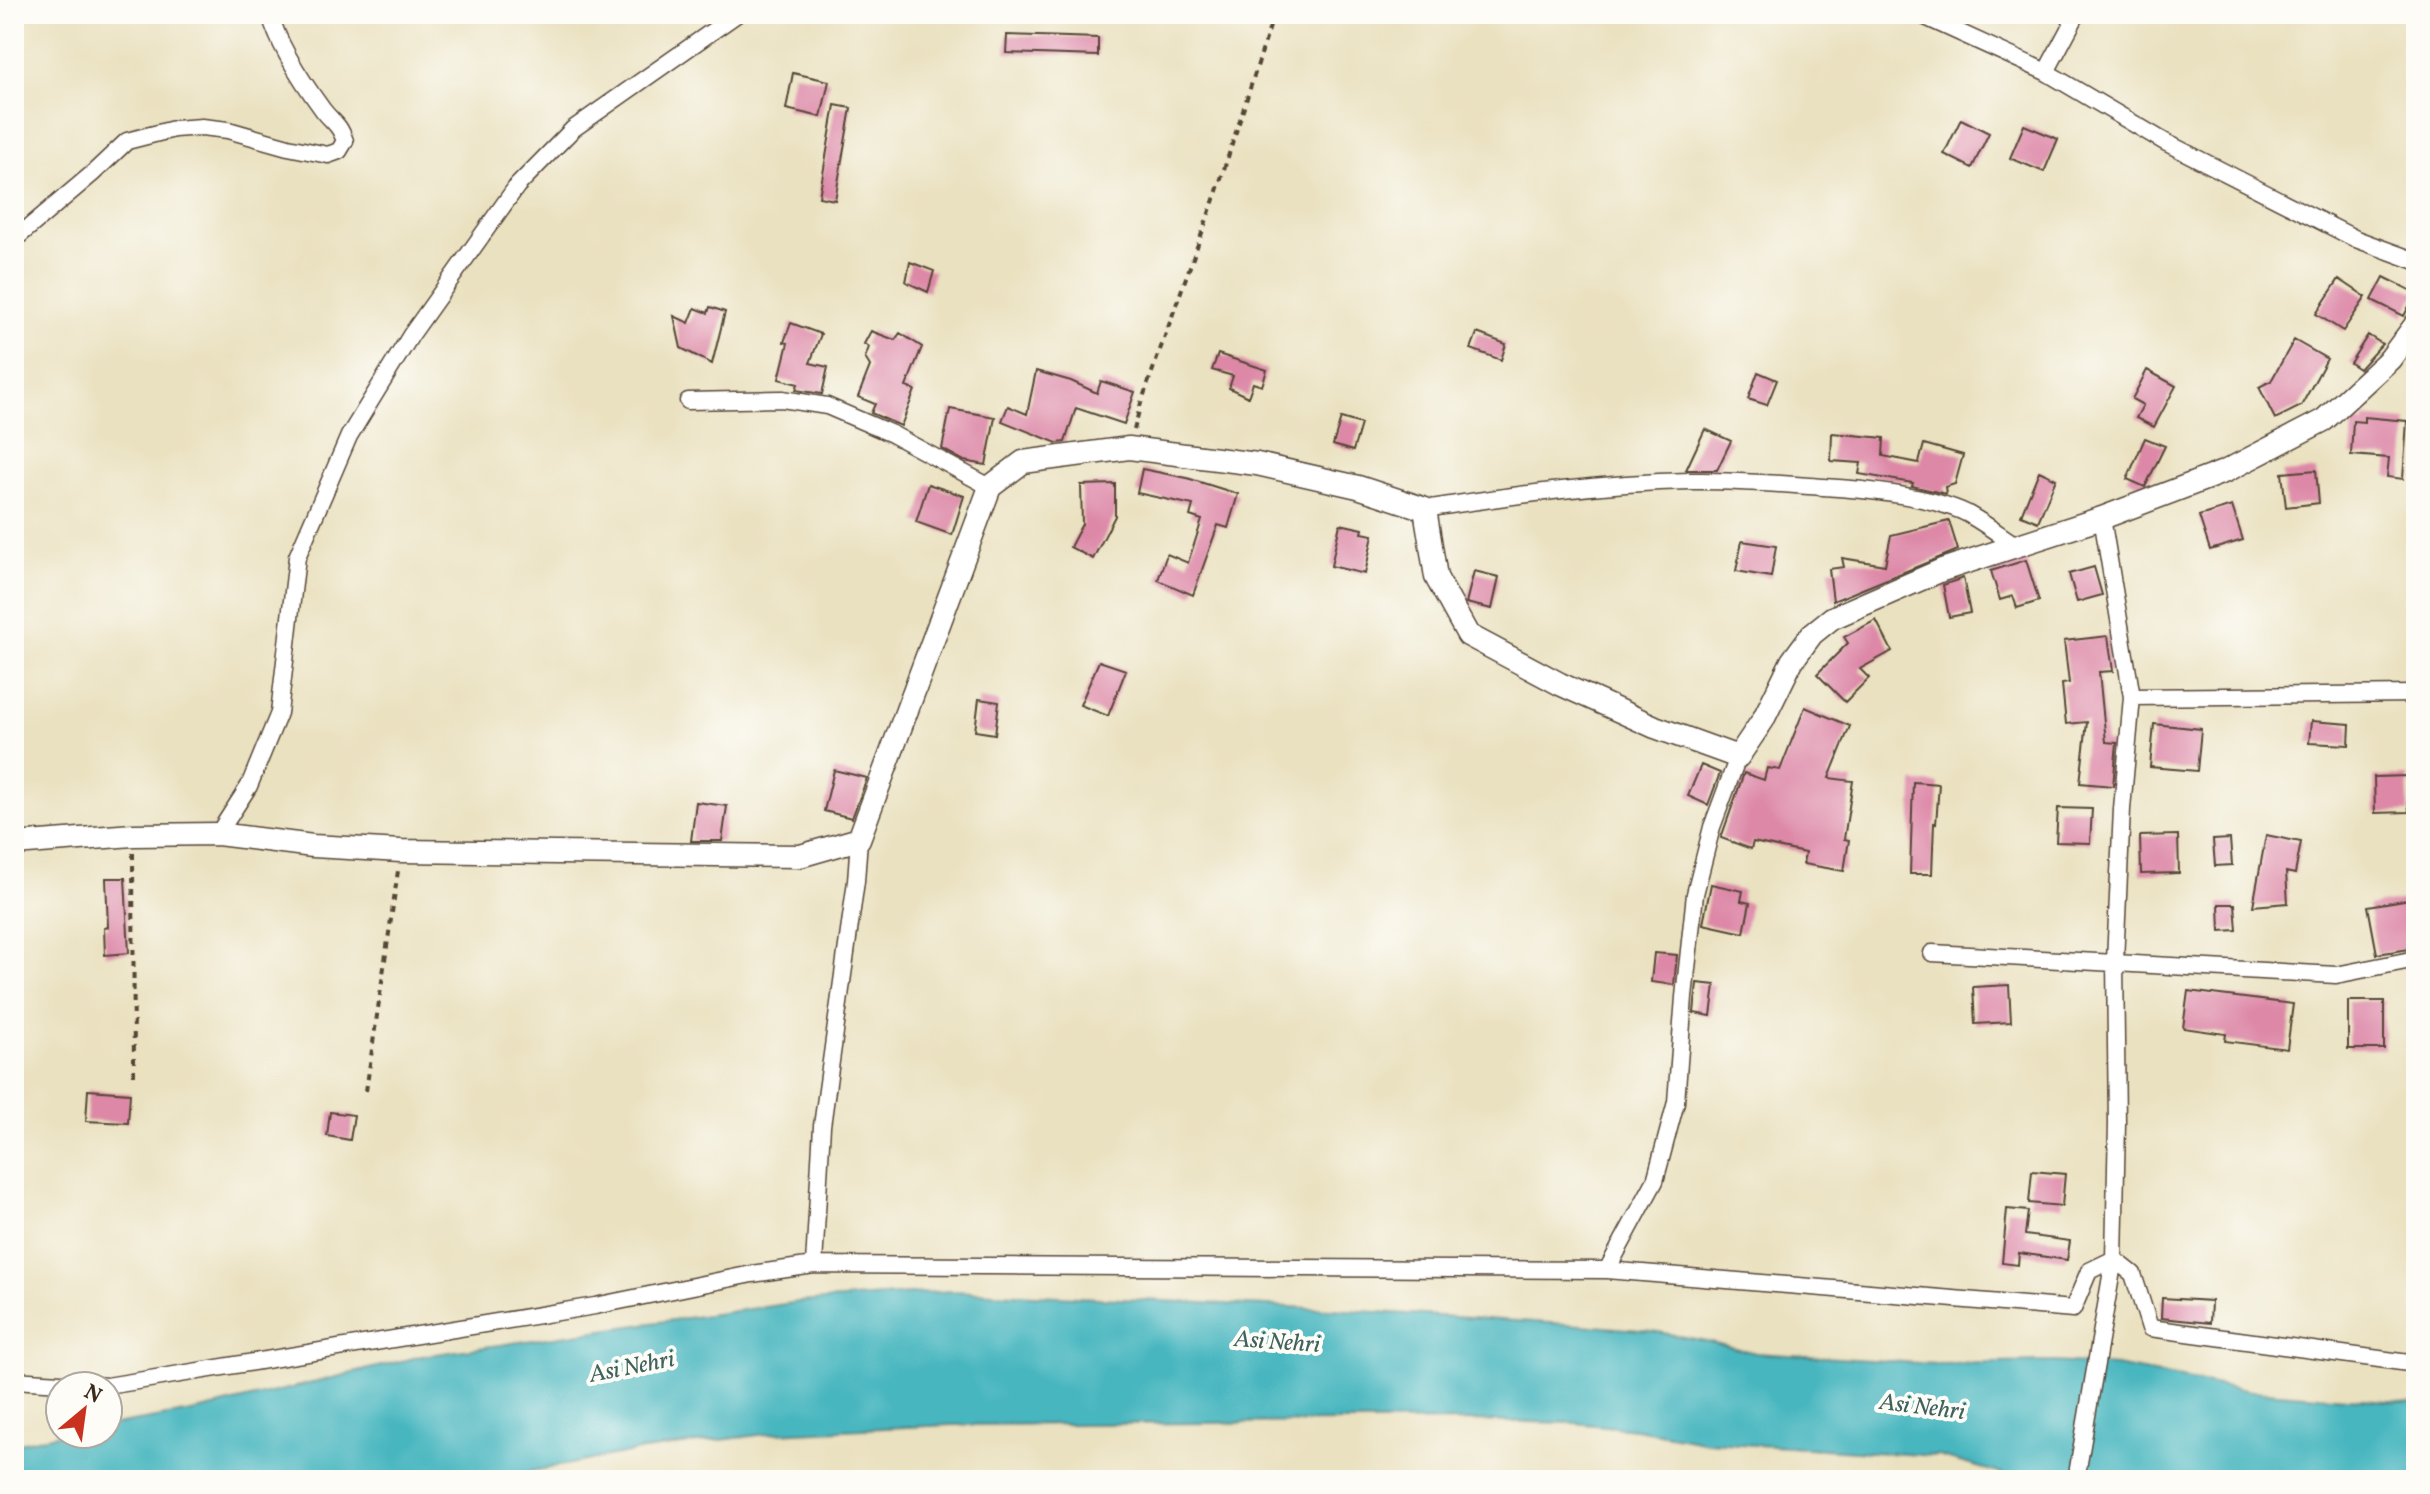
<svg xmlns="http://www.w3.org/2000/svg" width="2430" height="1494" viewBox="0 0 2430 1494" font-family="Vollkorn,serif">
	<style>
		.water { fill: #47b6bf; stroke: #41706e; stroke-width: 2 }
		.building { fill: #dd88a7 }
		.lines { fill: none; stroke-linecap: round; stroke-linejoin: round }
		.street-casing { stroke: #554536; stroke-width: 19 }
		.secondary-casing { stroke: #554536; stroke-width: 25 }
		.path { stroke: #554536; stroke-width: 4; stroke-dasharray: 6 6; stroke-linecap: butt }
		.street { stroke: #fff; stroke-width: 16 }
		.secondary { stroke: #fff; stroke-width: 22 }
		.labels { text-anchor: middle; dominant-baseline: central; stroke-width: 8; stroke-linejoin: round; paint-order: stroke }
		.water-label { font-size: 24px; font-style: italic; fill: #40625e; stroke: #fdfcf7 }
	</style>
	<rect width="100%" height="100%" fill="#fdfcf7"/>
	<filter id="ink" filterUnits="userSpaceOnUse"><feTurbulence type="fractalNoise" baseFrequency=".0125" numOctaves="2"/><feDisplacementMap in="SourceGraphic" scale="16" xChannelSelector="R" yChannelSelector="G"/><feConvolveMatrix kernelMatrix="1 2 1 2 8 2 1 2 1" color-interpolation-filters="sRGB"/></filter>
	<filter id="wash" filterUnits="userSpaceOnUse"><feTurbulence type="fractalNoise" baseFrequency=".006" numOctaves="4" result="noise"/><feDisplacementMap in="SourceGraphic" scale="32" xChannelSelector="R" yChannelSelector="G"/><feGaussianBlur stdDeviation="1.8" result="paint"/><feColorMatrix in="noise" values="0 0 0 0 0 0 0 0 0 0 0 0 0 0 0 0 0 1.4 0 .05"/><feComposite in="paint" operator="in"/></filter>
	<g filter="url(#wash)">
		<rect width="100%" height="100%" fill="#eae1c0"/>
		<!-- water -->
		<path class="water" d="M952,1291l378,18 251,16 72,6 53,10 50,12 180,11 118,-2 62,4 135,25 165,12v77h-392l-86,-24 -230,-14 -72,-13 -61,-6 -103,-2 -521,4 -177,8 -130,17 -159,30h-471v-36l46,-10h48v-8l89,-15 225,-55 377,-54z"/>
		<g id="blocks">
			<!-- building -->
			<path class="building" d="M1007,35l91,3v18l-92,-3z
				M793,73l36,8 -8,36 -35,-8z
				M835,105l16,3 -16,92 -16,-3z
				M1961,119l28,14 -17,35 -28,-14z
				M2024,125l34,14 -14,33 -34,-14z
				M910,262l24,9 -6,21 -22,-10z
				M2384,277l32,16 -12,23 -32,-16z
				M2339,279l27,18 -23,34 -27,-17z
				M710,307l15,5 -13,52 -31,-16 -7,-32 15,7 6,-15 13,5z
				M791,323l30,11 -11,29 18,4 -6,27 -26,-4 2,-6 -19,-5 9,-36 -4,-1z
				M871,331l24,9 5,-7 22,14 -16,40 9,3 -14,36 -30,-13 4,-9 -17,-7 12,-31 -5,-8 4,-11 -5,-3z
				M1477,333l29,11 -5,16 -30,-11z
				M2368,335l14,9 -23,25 -9,-6z
				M2294,340l33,19 -26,47 -26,13 -16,-32 12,-6z
				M1218,354l49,16 -5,16 -9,-3 -5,14 -19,-9 4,-12 -21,-6z
				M2147,370l29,16 -22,41 -18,-9 7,-13 -11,-6z
				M1036,371l35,10 26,12 4,-12 34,11 -11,32 -48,-16 -11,34 -8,1 -55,-22 6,-15 19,8z
				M1758,372l19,8 -10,25 -19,-6z
				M950,409l45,8 -9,48 -22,-4 -22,-12z
				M2364,417l43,4 -4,58 -16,-2 2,-19 -38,-3 2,-34 11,1z
				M1341,418l20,6 -8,27 -20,-6z
				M1705,429l26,12 -14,29h-31z
				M1832,433l52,5 -1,18 36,7 5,-19 39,11 -8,29 -10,3 1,7 -34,-8 1,-3 -54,-9 2,-11 -30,-2z
				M2145,438l20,8 -20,41 -18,-8z
				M1142,469l45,9 51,16 -10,34 -10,-3 -25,70 -35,-15 9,-26 21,9 14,-43 -12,-4 3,-11 -56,-12z
				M2316,470l3,33 -33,4 -4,-34z
				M2039,471l17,8 -18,43 -17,-7z
				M928,484l36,12 -12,39 -36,-13z
				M1115,484v32l-22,43 -23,-12 12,-23 -1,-39z
				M2232,506l11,34 -33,10 -11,-34z
				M1949,521l9,29 -125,51 -4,-32 15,-2 -2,-9 43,7 6,-30z
				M1340,524l23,5 -1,4 11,2 -8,39 -34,-8z
				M1742,541l34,5 -5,31 -35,-6z
				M2026,560l13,41 -22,7 -4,-12 -13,4 -9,-29z
				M2094,567l8,28 -25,7 -8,-28z
				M1474,571l25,6 -7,32 -26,-6z
				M1963,578l7,35 -21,4 -6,-32z
				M1876,620l16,31 -32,18 9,9 -24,24 -28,-28 31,-31 -4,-6z
				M2108,636l5,35 -14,1 7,70 11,1 -4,43 -33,-3 7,-61 -21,2 -4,-40 7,-1 -5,-42z
				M1099,661l27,9 -18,46 -28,-11z
				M979,699l20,3 -4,32 -20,-3z
				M1805,707l45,19 -21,52 24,3 -9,58 5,1 -5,31 -41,-7 2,-11 -52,-11 -2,7 -30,-11 23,-65 20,7 3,-12 13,2z
				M2311,721l39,3 -1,21 -40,-2z
				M2154,724l47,5 -4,42 -47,-4z
				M1701,765l19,8 -12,32 -20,-9z
				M834,770l33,8 -15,40 -28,-7z
				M2407,776l2,36 -34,1 -1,-36z
				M1913,782l26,2 -3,40 -2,-1 -2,51h-22z
				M696,802l31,4 -5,35h-31z
				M2058,808l34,1 -2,34 -34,-1z
				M2178,835l1,38 -38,1 -1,-38z
				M2266,835l35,7 -6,32 -9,-2 2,31 -35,3z
				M2230,839l2,26 -17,1 -2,-26z
				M106,878h19l4,75 -24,2 -1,-27 4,-1z
				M1711,884l32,7 -2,10 9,2 -6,30 -41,-9z
				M2410,899l6,33v16l-39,6 -9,-48z
				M2219,904h16l2,26 -17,1z
				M1654,953l23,2 -3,30 -23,-3z
				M1697,983l18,2 -4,31 -17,-3z
				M2009,985l2,37 -36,2 -2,-37z
				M2188,991l105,13 -6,45 -62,-8 1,-7 -43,-6z
				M2348,1001h36v48h-36z
				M88,1090l42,3 -2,30 -42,-2z
				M330,1112l24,3 -4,25 -23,-4z
				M2032,1171l33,3 -3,32 -33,-3z
				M2007,1209l21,2 -3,24 45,6 -3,19 -48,-7 -1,12 -16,-2z
				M2162,1298l49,3 -1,22 -49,-5z"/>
		</g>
	</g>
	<g filter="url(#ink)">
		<use href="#blocks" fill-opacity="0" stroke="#554536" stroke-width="2"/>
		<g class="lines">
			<!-- street casing -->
			<g class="street-casing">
				<path id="street" d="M1919,14l127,58 119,70 191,97 60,22
					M2046,72l31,-58
					M14,240l78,-66 35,-33 47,-12 28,-2 26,3 60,17 40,8 11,-4 6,-10c-7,-19 -11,-17 -22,-31 -19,-26 -45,-65 -53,-96
					M688,401l94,-2 45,7 65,28 98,53
					M1425,509c88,-14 176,-26 265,-28 44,-1 89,3 133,6 39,2 108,9 143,26 17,9 34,22 51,33
					M2132,697l284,-3
					M218,834l31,-48 30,-73 18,-156 52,-121 62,-101 106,-149 56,-57 164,-115
					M1932,953l404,22 80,-16
					M814,1265l8,-139 34,-245 3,-42
					M1607,1270l48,-89 21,-79 8,-105 11,-103 17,-67 26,-70
					M14,1380l93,6 488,-80 157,-32 62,-9 793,5 466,39 16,-38 25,-12 19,15 17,54 266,36
					M2076,1480l38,-221 3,-136 -2,-162 7,-152 10,-112 -30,-179"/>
			</g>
			<!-- secondary casing -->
			<g class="secondary-casing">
				<path id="secondary" d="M14,844l119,-9 85,-1 95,12 88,5 399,5 59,-17 131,-352 33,-25 106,-14 128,16 101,23 67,22 11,68 32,58 92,49 95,43 83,30 25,-37 29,-59 20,-27 20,-16 110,-48 160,-52 124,-47 98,-51 66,-61 26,-35"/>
			</g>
			<!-- path -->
			<path class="path" d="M1134,430l7,-27 76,-212 57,-177
				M133,853l1,225
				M366,1091l32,-220"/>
			<!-- street -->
			<use href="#street" class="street"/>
			<!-- secondary -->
			<use href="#secondary" class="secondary"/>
		</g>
	</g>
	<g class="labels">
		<!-- water labels -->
		<g class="water-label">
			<text transform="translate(1277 1343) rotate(4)">Asi Nehri</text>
			<text transform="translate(632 1368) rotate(-11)">Asi Nehri</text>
			<text transform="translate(1922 1408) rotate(7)">Asi Nehri</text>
		</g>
	</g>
	<!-- margin -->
	<rect width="2430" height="1494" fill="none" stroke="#fdfcf7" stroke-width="48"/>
	<!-- north arrow -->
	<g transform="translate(84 1410) rotate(29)"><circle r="38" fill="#fdfcf7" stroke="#afa8a0" stroke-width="2"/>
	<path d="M0-6L14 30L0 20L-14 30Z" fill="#c8321e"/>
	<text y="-12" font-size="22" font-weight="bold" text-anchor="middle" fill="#3b2a1e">N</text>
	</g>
</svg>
